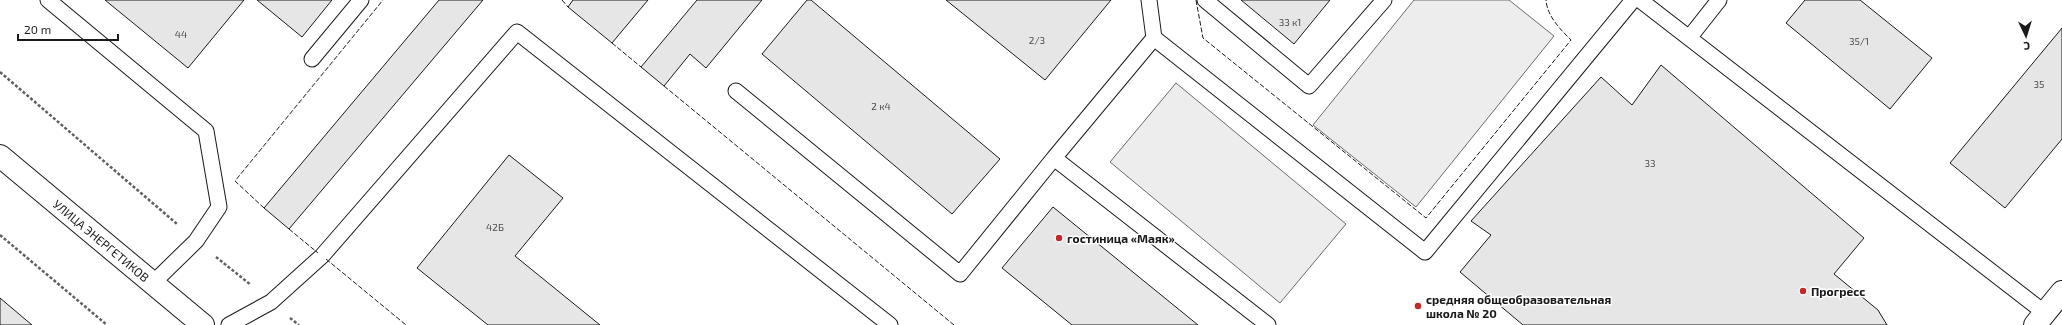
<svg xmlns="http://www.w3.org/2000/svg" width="2062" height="325" viewBox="0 0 2062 325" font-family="'Exo 2',sans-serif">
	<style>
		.built { fill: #ededed; stroke: #6a6a6a }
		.building { fill: #e6e6e6; stroke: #1a1a1a }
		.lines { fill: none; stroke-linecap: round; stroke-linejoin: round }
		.lane-casing { stroke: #1a1a1a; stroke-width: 17 }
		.street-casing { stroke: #1a1a1a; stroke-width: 24 }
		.secondary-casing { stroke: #1a1a1a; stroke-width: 24 }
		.path { stroke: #5f5f5f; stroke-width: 2.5; stroke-dasharray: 3 2; stroke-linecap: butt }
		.lane { stroke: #fff; stroke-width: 15 }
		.street { stroke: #fff; stroke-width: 22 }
		.secondary { stroke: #fff; stroke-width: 22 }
		.fence { stroke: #1a1a1a; stroke-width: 1; stroke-dasharray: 5 2; stroke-linecap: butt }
		.poi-dot { fill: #c62828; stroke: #fff; stroke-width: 1.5 }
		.labels { text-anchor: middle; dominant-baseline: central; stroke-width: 3; stroke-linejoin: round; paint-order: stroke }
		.number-label { font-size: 10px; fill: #4d4d4d }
		.poi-label { font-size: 12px; font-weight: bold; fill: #1a1a1a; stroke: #fff; text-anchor: start }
		.street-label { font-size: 12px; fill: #1a1a1a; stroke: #fff }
	</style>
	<rect width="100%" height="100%" fill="#fff"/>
	<!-- built -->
	<path class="built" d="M1414,0h95l45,36 -138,171 -103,-82z
		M1176,83l170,141 -66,79 -170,-141z"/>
	<!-- building -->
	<path class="building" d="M105,0h139l-56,68z
		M257,0h75l-30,37z
		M439,0h44l-194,229 -25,-21z
		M573,0h75l-36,43 -44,-36z
		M697,0h65l-56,68 -16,-14 -26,32 -23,-19z
		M807,0h4l189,159 -48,55 -190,-160z
		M946,0h165l-66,80z
		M1241,0h89l-36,44z
		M1805,0h55l72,58 -42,51 -104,-86z
		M2062,28v111l-57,69 -55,-45z
		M1661,65l203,173 -30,36 44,36 9,15h-364l-63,-53 31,-37 -20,-14 130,-144 31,28z
		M509,155l54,43 -48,58 85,69h-112l-71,-57z
		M1053,207l145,118h-126l-70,-57z
		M0,298l32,27h-32z"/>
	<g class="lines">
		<!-- lane casing -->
		<g class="lane-casing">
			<path id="lane" d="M48,0l158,131 13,76 -23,34 -43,42
				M1149,0l5,38
				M1205,0l104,86 75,-86
				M1640,0l405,313
				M1689,38l30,-38
				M312,59l49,-59
				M736,91l224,183 94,-116
				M229,325l42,-23 51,-46 195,-224 373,293
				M1268,325l-214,-167 100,-120 271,214 208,-252"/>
		</g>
		<!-- street casing -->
		<g class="street-casing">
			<path id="street" d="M2035,325l27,-33"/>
		</g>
		<!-- secondary casing -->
		<g class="secondary-casing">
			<g id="secondary">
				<path id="s1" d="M0,156l203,169"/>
			</g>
		</g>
		<!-- path -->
		<path class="path" d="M0,72l177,152
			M0,235l107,90
			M216,257l35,28
			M290,318l9,7"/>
		<!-- lane -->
		<use href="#lane" class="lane"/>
		<!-- street -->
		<use href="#street" class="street"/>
		<!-- secondary -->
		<use href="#secondary" class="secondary"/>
		<!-- fence -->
		<path class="fence" d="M562,0l6,7
			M1196,0l7,38 223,180 145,-178c-11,-11 -24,-24 -25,-40
			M612,43l29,24
			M664,86l290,239
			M264,208l-29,-27 148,-181
			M289,229l29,24
			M326,259l80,66"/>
	</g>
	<!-- markers -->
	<g class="poi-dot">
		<circle cx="1059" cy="238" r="4"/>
		<circle cx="1803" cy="291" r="4"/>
		<circle cx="1418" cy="306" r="4"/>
	</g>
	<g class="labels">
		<!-- number labels -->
		<g class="number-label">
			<text x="1290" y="22">33 к1</text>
			<text x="181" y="34">44</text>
			<text x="1037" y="40">2/3</text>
			<text x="1859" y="41">35/1</text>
			<text x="2039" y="84">35</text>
			<text x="881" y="106">2 к4</text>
			<text x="1650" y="163">33</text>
			<text x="495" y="227">42Б</text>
		</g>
		<!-- poi labels -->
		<g class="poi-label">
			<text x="1067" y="238">гостиница «Маяк»</text>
			<text x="1811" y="291">Прогресс</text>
			<text x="1426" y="299">средняя общеобразовательная<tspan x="1426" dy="14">школа № 20</tspan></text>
		</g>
		<!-- street labels -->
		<g class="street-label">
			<text stroke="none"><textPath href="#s1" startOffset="132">УЛИЦА ЭНЕРГЕТИКОВ</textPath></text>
		</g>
	</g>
	<!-- north arrow -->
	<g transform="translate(2026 36) rotate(176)" stroke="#ffffff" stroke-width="3" paint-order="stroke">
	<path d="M0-3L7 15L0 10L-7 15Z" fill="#1a1a1a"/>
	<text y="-6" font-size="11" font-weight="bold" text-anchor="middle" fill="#1a1a1a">С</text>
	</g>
	<!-- scale -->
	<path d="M18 34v6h100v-6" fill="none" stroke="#1a1a1a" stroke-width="2"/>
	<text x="24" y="34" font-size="12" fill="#1a1a1a" stroke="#ffffff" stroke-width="3" paint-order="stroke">20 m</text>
</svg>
